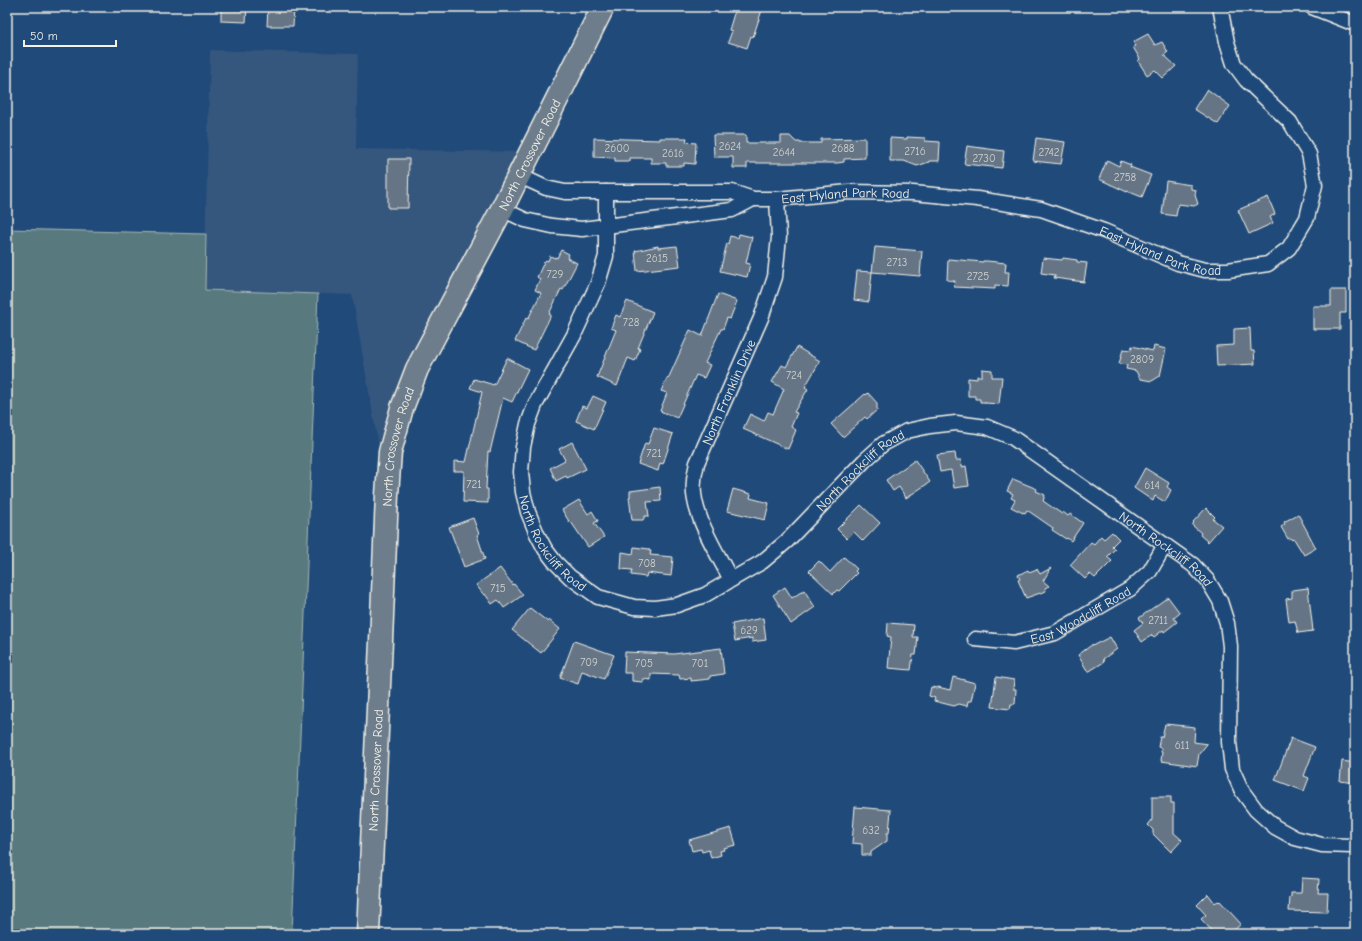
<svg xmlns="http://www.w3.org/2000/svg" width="1362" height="941" viewBox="0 0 1362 941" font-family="'Comic Neue',sans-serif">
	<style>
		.built { fill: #34577d }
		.green { fill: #597a7f; stroke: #a6b6b4 }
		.building { fill: #667585; stroke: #f4f1e8 }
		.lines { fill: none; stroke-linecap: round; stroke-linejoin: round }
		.minor-casing { stroke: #f4f1e8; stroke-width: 17 }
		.primary-casing { stroke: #f4f1e8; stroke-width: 25 }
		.minor { stroke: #1f4a7a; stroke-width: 14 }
		.primary { stroke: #6d7d8c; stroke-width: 22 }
		.labels { text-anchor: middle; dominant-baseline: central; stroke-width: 3.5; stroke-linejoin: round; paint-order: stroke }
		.number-label { font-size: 11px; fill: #d0d2cf }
		.street-label { font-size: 13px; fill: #f4f1e8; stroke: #1f4a7a }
	</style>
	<rect width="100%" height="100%" fill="#1f4a7a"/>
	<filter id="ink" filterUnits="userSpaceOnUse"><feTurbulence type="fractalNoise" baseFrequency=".025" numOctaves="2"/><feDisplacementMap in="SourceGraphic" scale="8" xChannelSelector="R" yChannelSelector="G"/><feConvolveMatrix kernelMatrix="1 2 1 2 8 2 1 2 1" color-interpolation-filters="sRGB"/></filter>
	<g filter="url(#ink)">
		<!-- built -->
		<path class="built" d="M210,50l148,4 -2,95 174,3 -113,217 -30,126 -35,-200 -148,-5z"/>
		<!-- green -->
		<path class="green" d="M7,229l199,5 -1,56 113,4 -26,640h-285z"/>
		<!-- building -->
		<path class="building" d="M221,7h26l-1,15 -25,-1z
			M268,7h26l-1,19h-26z
			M736,7h27l-10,30 -2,-1 -4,12 -19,-6 4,-11 -3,-1z
			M1148,34l7,11 7,-3 6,10 -4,3 12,11 -13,12 -8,-8 -8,5 -9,-14 2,-2 -7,-12 3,-1 -3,-4z
			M1207,89l23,17 -12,18 -24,-15z
			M713,135h33v8h35v-7h9l6,6h4v1h21v-4l44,-1v20l-21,1v3l-7,1h-90v5h-14v-11h-19z
			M907,137l18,1v3l15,1 -1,19h-10v1l-12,4 -13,-5h-14v-23l17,1z
			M594,138l66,2v-2h27l-1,4 10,1 -1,21 -11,-1v3h-18v-3h-15v-5h-21v3h-15v-3l-21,-1z
			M1036,138l29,4 -4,22 -28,-3z
			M967,146l37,5 -2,17 -38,-4z
			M388,159h21l-1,49h-20z
			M1107,160l12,6 2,-5 10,4 -1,2 21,8 -9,22 -15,-6v1l-28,-13z
			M1166,181l25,4v4l5,1 -1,5 3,9 -4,2 -16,-2 -2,12 -14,-2z
			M1268,197l7,17 -5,3 3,6 -24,11 -11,-24z
			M739,234l13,3 -6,26 4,1 -3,13 -27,-6 7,-28 1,1 2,-8 8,2z
			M658,246v2l19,-2 3,20 -43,5 -2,-20z
			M875,247l47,4 -2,25 -48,-4z
			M561,250l8,4 -2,4 10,5 -14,27 -2,-1 -12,25 2,1 -17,35 -19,-9 11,-23 2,1 13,-26 -6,-3 5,-11 -3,-2 7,-15 2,-2 2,1 2,-5 5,2v-1l2,1z
			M1043,258l19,2 1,-2 14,2v2l10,1 -3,19 -30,-4 1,-3 -14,-2z
			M948,259l35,3v-1h4l19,2 -1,9h4l-1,14 -13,-1v4l-41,-2 1,-6 -8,-1z
			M857,271l15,1 -3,30 -15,-2z
			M1331,290h15v23h-6v16h-27v-23h18z
			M718,294l19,7 -7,18 -3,-1 -4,11h-2l-16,34 5,2 -6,13 -8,-3 -19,43 -17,-7 7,-18 -6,-2 6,-13 1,1 22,-49 12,6z
			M627,301l26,11 -15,36 2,1 -5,12 -7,-3 -11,28 -20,-9 19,-47 -5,-2 5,-13 4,2z
			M1250,328l1,23h3l1,13 -38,2 -1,-20 18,-1v-16z
			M1132,346l21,5 1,-5 12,3 -6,27 -8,5 -12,-2 -4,-8 -10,-2 1,-4 -8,-1 4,-15 8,1z
			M797,347l23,14 -15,26 3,2 -14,23 3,1 -6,14 5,3 -8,19 -45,-20 7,-15 14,7 4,-9 5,2 11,-25 -12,-7 10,-17 4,2z
			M507,358l21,11 -16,33 -9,-4 -13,54 -2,-1 -2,38h2v14l-25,-1 1,-31h-10v-10l12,1 16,-70 -12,-4 4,-9 20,6z
			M982,369l10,1v7h10l-3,27 -14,-1v-1h-5v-3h-5v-3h-7v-18l9,1v-3h5z
			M868,393l9,10v7l-10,9 -2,-2 -22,20 -12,-13 34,-30 1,1z
			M593,396l13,6 -12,27 -18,-8 6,-15 5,2z
			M654,428l19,6 -10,30 -3,-1 -2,8 -20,-7 7,-21 3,1z
			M572,442l14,27 -19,9 -1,-2 -10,5 -6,-13 15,-8 -6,-11z
			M955,453l1,7h5l1,7 4,-1 3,20 -15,2 -3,-18 -11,2 -3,-17z
			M915,460l15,22 -24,16 -7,-11 -6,4 -7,-11z
			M1145,468l24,15 -2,4 4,3 -6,12 -10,-6 -2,5 -19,-13z
			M1013,479l24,10 -1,2 9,4 -2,6 19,13 1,-2 5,4 2,-2 13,9 -12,18 -4,-3 -1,1 -14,-9 1,-2 -26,-18 -2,3 -2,-1v1l-12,-6 4,-7 -4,-2 2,-4 -6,-3z
			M660,487l1,14 -14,1 2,14h-4l-2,4h-11l-3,-23h1v-6z
			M733,489l18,5 -1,4 19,5 -4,17 -38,-9z
			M579,500l9,14 4,-3 6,10 -4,2 10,14 -16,10 -17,-25 -1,1 -8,-13z
			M861,505l19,18 -17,18 -9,-9 -7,7 -10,-10z
			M1206,508l9,9 -2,2 9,7 -14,16 -8,-7 1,-2 -9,-8 2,-2 -1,-1z
			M1298,514l18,34 -12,7 -10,-16 -2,1 -2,-2 -2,1 -7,-12 4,-3 -1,-2z
			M473,518l6,16 -2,1 8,24 -21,8 -15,-40z
			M1112,532l7,7 -7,7 3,3 -8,8 5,4 -17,17 -5,-4 -5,5 -15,-14 21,-23 3,2 7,-8 3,3z
			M634,547l15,2v2h2l-1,4 23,2 -2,19 -24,-3 -1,4 -15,-2 1,-5 -11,-1 1,-17 11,2z
			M844,557l13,12 -2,2 2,2 -18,18 -2,-1 -4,4 -24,-23 10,-10 11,11z
			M500,568l13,17 1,-1 9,11 -19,13 -6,-8 -6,4 -7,-10 -1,1 -8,-10z
			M1051,568l-8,13 6,5 -4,2 1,3 -20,7 -8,-18 2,-1 -2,-4 10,-5 1,2 8,-3 3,5z
			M785,587l7,11 12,-8 11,17 -24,17 -18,-29z
			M1308,588l5,43 -15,2 -3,-12 -6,1 -3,-23 6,-1v-8z
			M1168,597l12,16 -6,5 3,4 -13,10 -1,-2 -9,7 -2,-2 -10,7 -8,-12 9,-7 -4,-5z
			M530,608l18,14 1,-2 11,9 -19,24 -29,-23z
			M763,618l3,22 -14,2v-4l-17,3 -3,-17z
			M888,623l26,2 -1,12h5l-2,18h-3l-2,15 -23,-2 3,-31 -4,-1z
			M1110,637l7,12 -14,10 1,3 -16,10 -10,-17 15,-11 1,1z
			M574,641l40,14 -10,24 -22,-8 -4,13 -18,-6z
			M721,648l3,26 -14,2v3l-19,2v-3l-11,1 -1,-4 -28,-1v6l-8,-1v3l-11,-1v-8h-8l1,-21 49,2z
			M953,677l22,6 -4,18h-3l-1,5 -8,-2 -5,2 -20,-5 1,-3 -6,-2 2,-9 7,1v-1l12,3z
			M996,677l18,3 -1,9h3l-1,15h-4l-1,5 -18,-2z
			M1165,724l30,3 -1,15 13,2 -8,10 -2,12 -36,-5 1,-9h-1v-4l-3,-1 2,-10h2z
			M1291,738l24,9 -11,29 5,2 -5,13 -29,-11z
			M1342,761l13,2v20l-15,-2z
			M1152,797h19v6h3v30l8,7 -11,12 -18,-18v-4l-5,-5 4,-5z
			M855,807l36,3 -2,23h-2v8l-16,11v3h-9v-11l-10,-1z
			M731,828l5,17 -13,3 1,2 -4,1 1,4 -10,3 -2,-8 -7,2 -1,-3 -9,2 -3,-11z
			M1302,878l17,1 -1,14h10l-1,19 -38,-1 1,-14h1v-4h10z
			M1208,894l7,9 3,-2 1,1 1,-1 21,23 -11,10h-15l-14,-15 5,-4 -9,-10z"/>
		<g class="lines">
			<!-- minor casing -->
			<g class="minor-casing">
				<g id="minor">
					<path d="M1312,7l43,17"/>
					<path id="s1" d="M518,175l28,13 19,4h167l21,7h24l72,-7 64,1 64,6 64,10 63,22 74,32 27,7h23l40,-6 21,-16 18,-30 8,-33 -6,-31 -19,-32 -44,-42 -12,-16 -7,-22 -7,-35"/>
					<path id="s2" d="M606,192v64l-8,27 -24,52 -39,70 -7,19 -5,23 -2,25 2,20 5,20 9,22 8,15 10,13 15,15 28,20 36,10 21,1 22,-3 28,-10 57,-33 25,-21 77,-80 19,-17 24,-13 23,-5 26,-3 31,4 26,11 180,127 15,16 12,20 7,22 3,23 -1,96 3,27 10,22 14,19 19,17 20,11 27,7 29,1 4,-2"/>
					<path d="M502,209l23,11 27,6 30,3 150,-19 21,-11"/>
					<path id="s3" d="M731,580c-14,-28 -41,-68 -37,-99 0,-6 2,-12 3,-18l64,-145 14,-41 4,-40 -2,-38"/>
					<path id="s4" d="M975,639l39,4 41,-10 75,-44 20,-18 15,-26"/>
				</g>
			</g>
			<!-- primary casing -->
			<g class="primary-casing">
				<g id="primary">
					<path id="s5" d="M368,934l13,-293 6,-146 3,-43 12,-44 15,-39 85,-160 101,-202"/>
				</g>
			</g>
			<!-- minor -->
			<use href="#minor" class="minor"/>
			<!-- primary -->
			<use href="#primary" class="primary"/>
		</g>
	</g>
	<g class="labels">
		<!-- number labels -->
		<g class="number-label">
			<text x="730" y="146">2624</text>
			<text x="617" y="148">2600</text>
			<text x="843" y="148">2688</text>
			<text x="915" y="151">2716</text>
			<text x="784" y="152">2644</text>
			<text x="1049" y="152">2742</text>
			<text x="673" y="153">2616</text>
			<text x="984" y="158">2730</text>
			<text x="1125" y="177">2758</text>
			<text x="657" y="258">2615</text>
			<text x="897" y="262">2713</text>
			<text x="555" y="274">729</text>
			<text x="978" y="276">2725</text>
			<text x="631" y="322">728</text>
			<text x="1142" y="359">2809</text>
			<text x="794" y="375">724</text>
			<text x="654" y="453">721</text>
			<text x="474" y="484">721</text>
			<text x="1152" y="485">614</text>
			<text x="647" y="563">708</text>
			<text x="498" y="588">715</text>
			<text x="1158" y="620">2711</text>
			<text x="749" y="630">629</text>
			<text x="589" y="662">709</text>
			<text x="644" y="663">705</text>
			<text x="700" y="663">701</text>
			<text x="1182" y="745">611</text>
			<text x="871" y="830">632</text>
		</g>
		<!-- street labels -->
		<g class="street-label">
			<text stroke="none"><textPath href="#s5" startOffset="812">North Crossover Road</textPath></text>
			<text stroke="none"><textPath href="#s1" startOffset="332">East Hyland Park Road</textPath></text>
			<text stroke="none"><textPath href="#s1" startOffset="656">East Hyland Park Road</textPath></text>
			<text stroke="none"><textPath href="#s3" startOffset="203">North Franklin Drive</textPath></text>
			<text stroke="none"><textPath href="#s5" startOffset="489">North Crossover Road</textPath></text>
			<text stroke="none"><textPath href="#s2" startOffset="763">North Rockcliff Road</textPath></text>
			<text stroke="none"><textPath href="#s2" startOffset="379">North Rockcliff Road</textPath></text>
			<text stroke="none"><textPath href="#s2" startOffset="1123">North Rockcliff Road</textPath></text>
			<text stroke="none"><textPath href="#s4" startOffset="112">East Woodcliff Road</textPath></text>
			<text stroke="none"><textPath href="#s5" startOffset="164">North Crossover Road</textPath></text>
		</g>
	</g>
	<!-- margin -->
	<rect width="1362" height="941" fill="none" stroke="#1f4a7a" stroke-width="24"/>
	<rect x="12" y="12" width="1338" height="917" fill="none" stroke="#f4f1e8" stroke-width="1.5" filter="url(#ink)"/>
	<!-- scale -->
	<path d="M24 40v6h92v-6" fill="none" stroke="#f4f1e8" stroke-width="2"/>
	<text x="30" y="40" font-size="12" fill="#f4f1e8" stroke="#1f4a7a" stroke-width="3" paint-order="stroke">50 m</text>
</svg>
